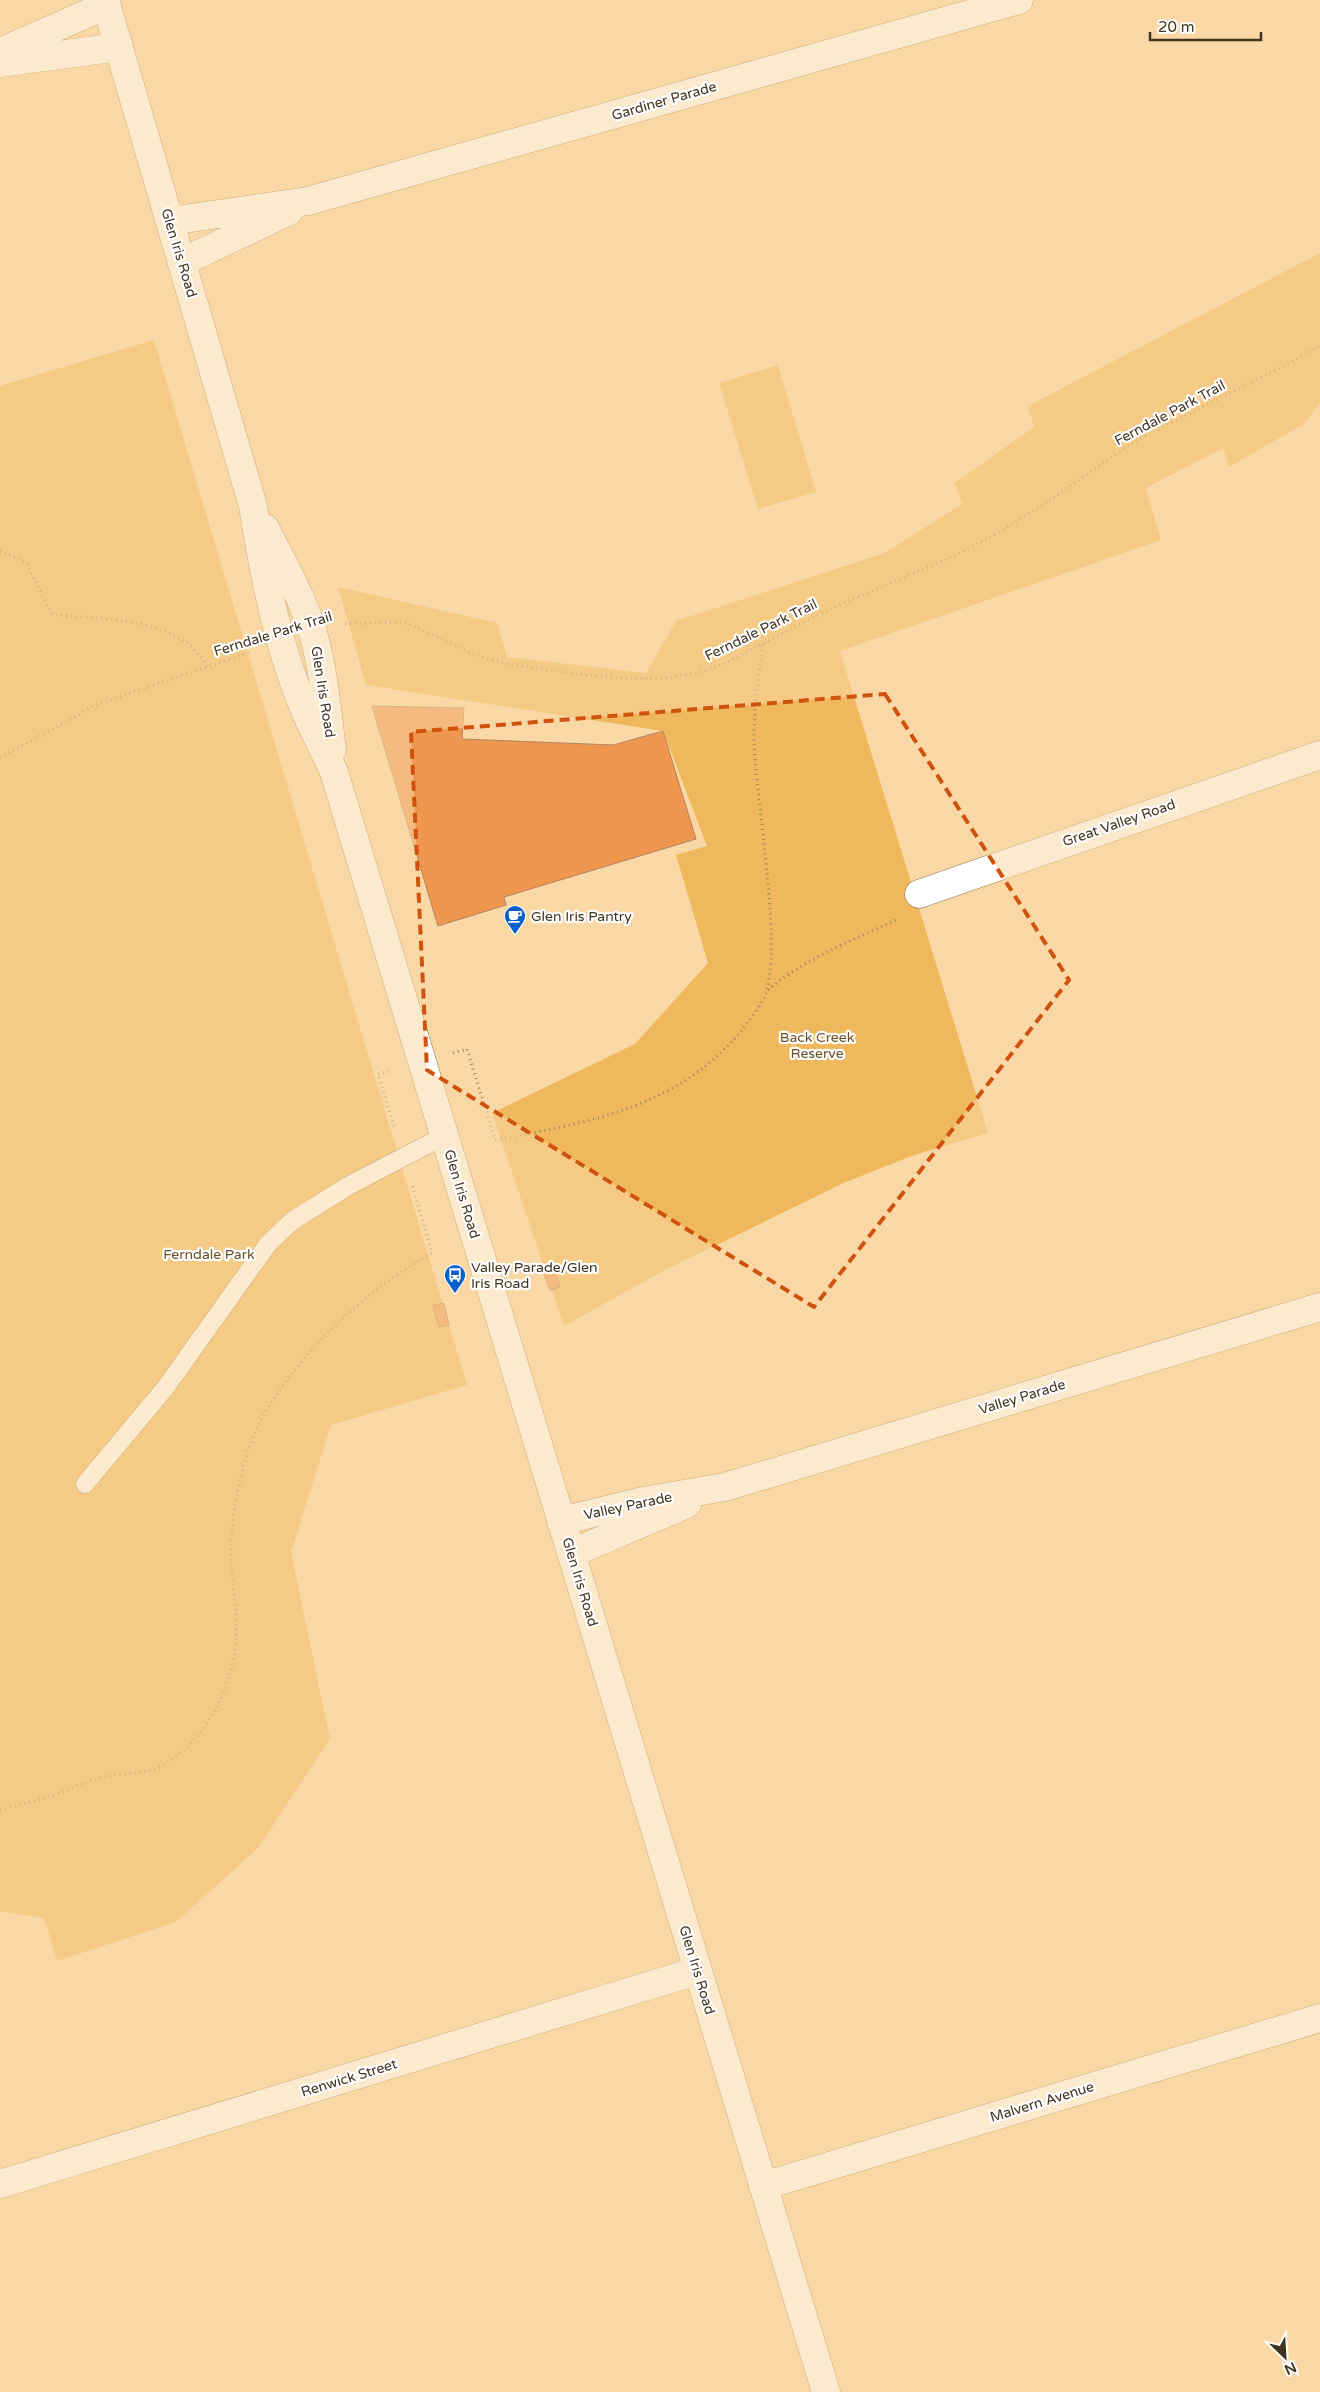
<svg xmlns="http://www.w3.org/2000/svg" width="1320" height="2392" viewBox="0 0 1320 2392" font-family="'Varela Round',sans-serif">
	<style>
		.green { fill: #f0b85c }
		.building { fill: #ef964f; stroke: #b38462 }
		.lines { fill: none; stroke-linecap: round; stroke-linejoin: round }
		.service-casing { stroke: #927445; stroke-width: 19 }
		.minor-casing { stroke: #927445; stroke-width: 29 }
		.tertiary-casing { stroke: #927445; stroke-width: 29 }
		.secondary-casing { stroke: #927445; stroke-width: 29 }
		.path { stroke: #9b8461; stroke-width: 3; stroke-dasharray: 1 4; stroke-linecap: butt }
		.service { stroke: #fff; stroke-width: 18 }
		.minor { stroke: #fff; stroke-width: 28 }
		.tertiary { stroke: #fff; stroke-width: 28 }
		.secondary { stroke: #fff; stroke-width: 28 }
		.marked { fill: none; stroke: #cf530f; stroke-width: 4; stroke-dasharray: 10 6; stroke-linejoin: round }
		.labels { text-anchor: middle; dominant-baseline: central; stroke-width: 4.5; stroke-linejoin: round; paint-order: stroke }
		.street-label { font-size: 14px; fill: #40331f; stroke: #fefefe }
		.poi-label { font-size: 14px; fill: #40331f; stroke: #fefefe; text-anchor: start }
		.park-label { font-size: 14px; fill: #6b5128; stroke: #fefefe }
	</style>
	<rect width="100%" height="100%" fill="#f9d8a6"/>
	<!-- green -->
	<path class="green" d="M1320,253v150l-16,21 -75,43 -6,-19 -77,40 15,52 -321,111 148,482 -74,22 -68,27 -183,89 -99,55 -72,-213 143,-69 73,-81 -32,-108 31,-9 -44,-115 -297,-46 -28,-98 159,36 10,34 139,16 30,-52 209,-68 77,-49 -7,-21 79,-56 -6,-21z
		M154,340l313,1045 -136,40 -40,127 39,187 -71,108 -83,75 -119,39 -13,-43 -44,-7v-1525z
		M778,365l38,127 -58,17 -39,-126z"/>
	<!-- building -->
	<path class="building" d="M372,706l92,2 -2,31 151,6 50,-14 33,108 -192,58 2,8 -68,21z
		M553,1265l7,22 -10,3 -8,-20z
		M444,1303l5,22 -10,2 -6,-22z"/>
	<g class="lines">
		<!-- service casing -->
		<g class="service-casing">
			<path id="service" d="M85,1484l81,-97 102,-143 24,-23 56,-35 96,-50"/>
		</g>
		<!-- minor casing -->
		<g class="minor-casing">
			<path id="minor" d="M170,221l138,-20 711,-201
				M182,262l107,-51
				M919,894l401,-139
				M561,1521l82,-20 82,-14 595,-180
				M572,1553l115,-49
				M0,2184l697,-213
				M763,2186l557,-168"/>
		</g>
		<!-- tertiary casing -->
		<g class="tertiary-casing">
			<path id="tertiary" d="M0,52l107,-47
				M0,63l119,-16"/>
		</g>
		<!-- secondary casing -->
		<g class="secondary-casing">
			<path id="secondary" d="M105,0l148,506c11,70 25,142 53,207 9,20 19,39 28,59l492,1620
				M265,528c17,34 37,68 48,105 11,38 14,78 19,117"/>
		</g>
		<!-- path -->
		<path class="path" d="M0,551l19,7 8,7 24,47 4,3c42,3 92,3 129,26 10,6 17,16 24,25
			M345,624l52,-2 15,3 63,30 28,8 72,11 58,5 34,-1 30,-5 26,-9 113,-58 118,-50 36,-19 50,-30 95,-66 149,-75 36,-20
			M0,758l96,-53 155,-53
			M768,990c38,-32 85,-50 130,-71
			M453,1053l14,-4 28,91c92,-17 183,-32 246,-109 8,-11 23,-28 26,-41 9,-36 2,-98 -2,-136 -3,-40 -11,-81 -11,-121 1,-30 4,-60 9,-90
			M389,1071l-11,3 17,55
			M0,1810c18,-5 36,-9 53,-15 18,-6 34,-14 52,-18 21,-5 44,-2 62,-14 40,-25 65,-76 69,-123 2,-29 -5,-58 -5,-87 0,-34 7,-72 18,-105 26,-76 114,-157 183,-195l-20,-68"/>
		<!-- service -->
		<use href="#service" class="service"/>
		<!-- minor -->
		<use href="#minor" class="minor"/>
		<!-- tertiary -->
		<use href="#tertiary" class="tertiary"/>
		<!-- secondary -->
		<use href="#secondary" class="secondary"/>
	</g>
	<!-- marked area -->
	<path d="M0 0H1320V2392H0ZM885,694l184,286 -255,327 -387,-237 -16,-338z" fill="#f9d8a6" fill-opacity=".55" fill-rule="evenodd"/>
	<path class="marked" d="M885,694l184,286 -255,327 -387,-237 -16,-338z"/>
	<!-- icons -->
	<defs>
		<g id="cafe-pin" transform="scale(1.125)"><path d="M0 17L-7.5 6A9.5 9.5 0 1 1 7.5 6Z" fill="#0861ca" stroke="#fefefe"/><path d="M-5.5-4.5H6V0H3Q3 3.5 0 3.5H-2.5Q-5.5 3.5-5.5 0ZM3-3.2v2h1.7v-2ZM-6 4.5H4V6H-6Z" fill="#fff"/></g>
		<g id="bus-pin" transform="scale(1.125)"><path d="M0 17L-7.5 6A9.5 9.5 0 1 1 7.5 6Z" fill="#0861ca" stroke="#fefefe"/><path d="M-5-6H5V4H4V6H2V4H-2V6H-4V4H-5ZM-3.5-4V0h7V-4ZM-3.5 1.2v1.5H-2V1.2ZM2 1.2v1.5H3.5V1.2Z" fill="#fff"/></g>
	</defs>
	<g fill-rule="evenodd">
		<use href="#cafe-pin" x="515" y="916"/>
		<use href="#bus-pin" x="455" y="1275"/>
	</g>
	<g class="labels">
		<!-- street labels -->
		<g class="street-label">
			<text transform="translate(664 101) rotate(-16)">Gardiner Parade</text>
			<text transform="translate(179 253) rotate(73)">Glen Iris Road</text>
			<text transform="translate(1170 413) rotate(-28)">Ferndale Park Trail</text>
			<text transform="translate(761 630) rotate(-26)">Ferndale Park Trail</text>
			<text transform="translate(273 634) rotate(-17)">Ferndale Park Trail</text>
			<text transform="translate(323 692) rotate(81)">Glen Iris Road</text>
			<text transform="translate(1119 823) rotate(-19)">Great Valley Road</text>
			<text transform="translate(462 1194) rotate(73)">Glen Iris Road</text>
			<text transform="translate(1022 1397) rotate(-17)">Valley Parade</text>
			<text transform="translate(628 1506) rotate(-12)">Valley Parade</text>
			<text transform="translate(580 1582) rotate(73)">Glen Iris Road</text>
			<text transform="translate(697 1970) rotate(73)">Glen Iris Road</text>
			<text transform="translate(349 2078) rotate(-17)">Renwick Street</text>
			<text transform="translate(1042 2102) rotate(-17)">Malvern Avenue</text>
		</g>
		<!-- poi labels -->
		<g class="poi-label">
			<text x="531" y="916">Glen Iris Pantry</text>
			<text x="471" y="1267">Valley Parade/Glen<tspan x="471" dy="16">Iris Road</tspan></text>
		</g>
		<!-- park labels -->
		<g class="park-label">
			<text x="817" y="1037">Back Creek<tspan x="817" dy="16">Reserve</tspan></text>
			<text x="209" y="1254">Ferndale Park</text>
		</g>
	</g>
	<!-- north arrow -->
	<g transform="translate(1285 2357) rotate(155)" stroke="#fefefe" stroke-width="4" paint-order="stroke">
	<path d="M0-4L9 19L0 12L-9 19Z" fill="#40331f"/>
	<text y="-8" font-size="14" font-weight="bold" text-anchor="middle" fill="#40331f">N</text>
	</g>
	<!-- scale -->
	<path d="M1150 32v8h111v-8" fill="none" stroke="#40331f" stroke-width="2.5"/>
	<text x="1158" y="32" font-size="15" fill="#40331f" stroke="#fefefe" stroke-width="4" paint-order="stroke">20 m</text>
</svg>
